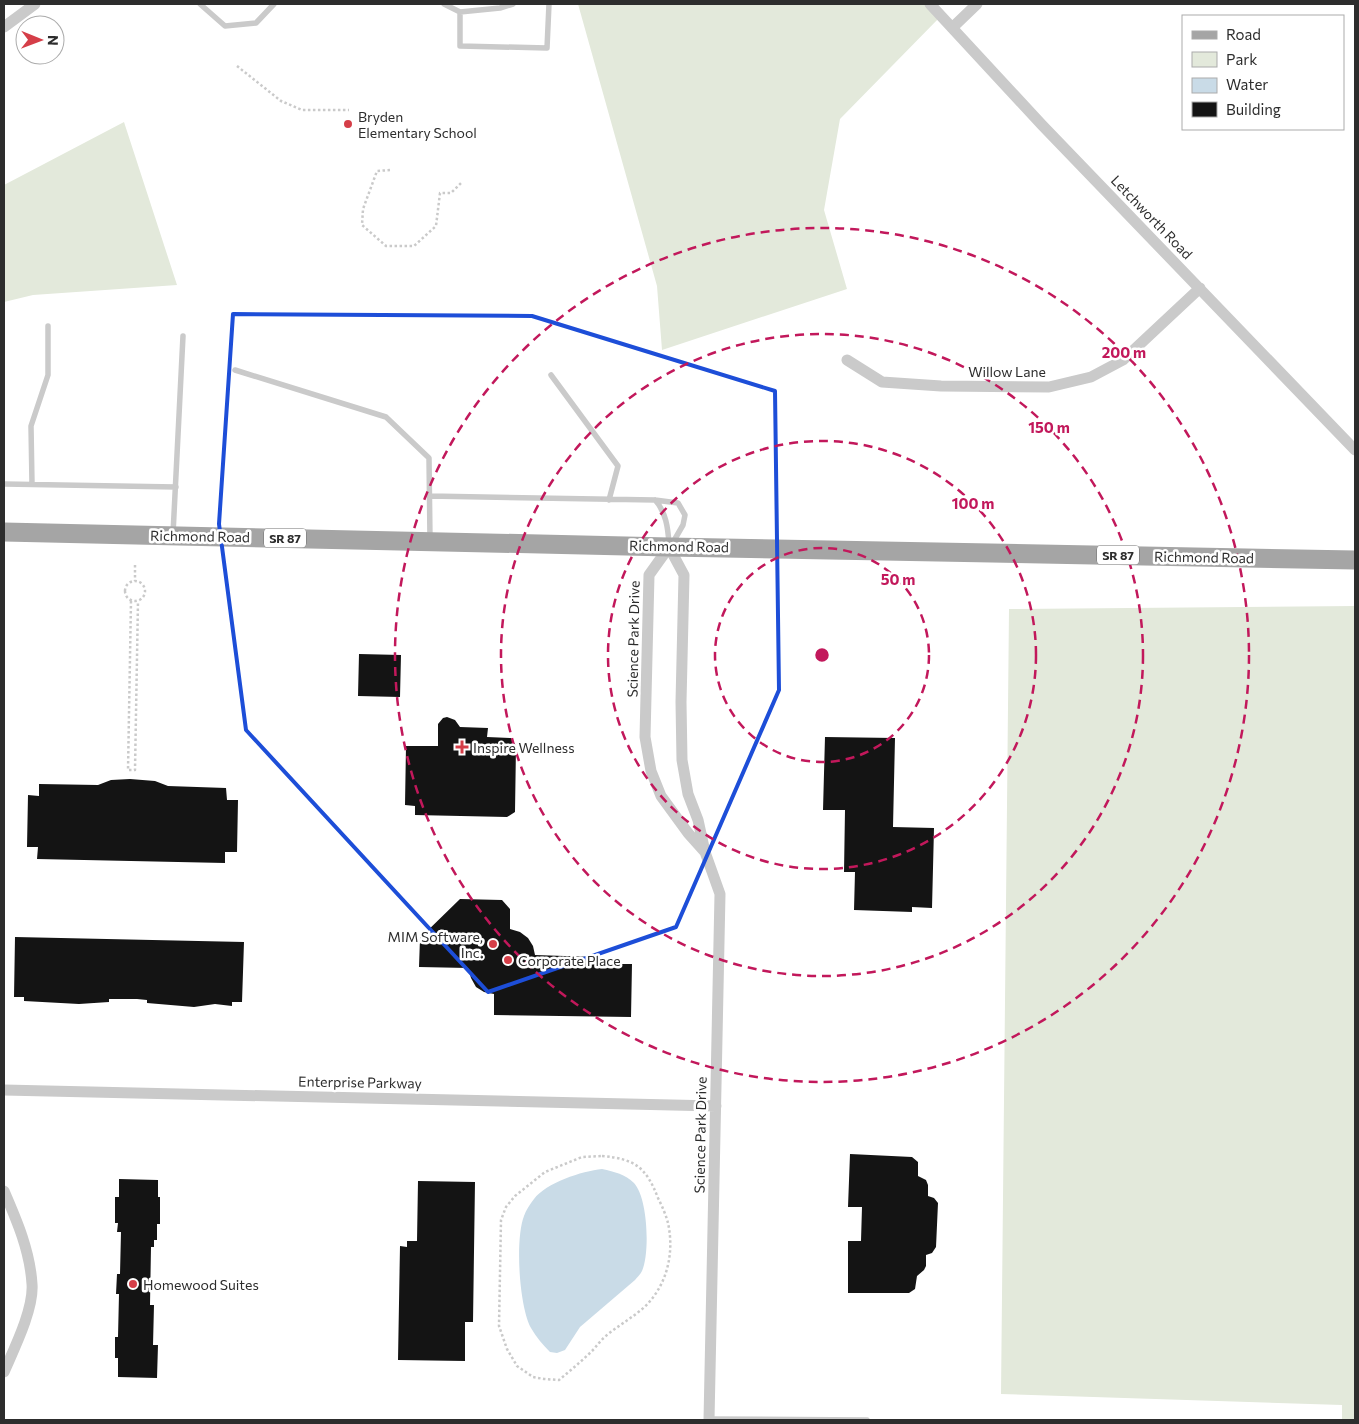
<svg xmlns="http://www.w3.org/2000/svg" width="1359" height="1424" viewBox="0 0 1359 1424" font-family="Commissioner,sans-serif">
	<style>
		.green { fill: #e3e9db }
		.water { fill: #c9dbe7 }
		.building { fill: #141414 }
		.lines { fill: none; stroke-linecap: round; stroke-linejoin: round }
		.path { stroke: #cacaca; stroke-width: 2.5; stroke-dasharray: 2.5 2.5; stroke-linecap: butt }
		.service { stroke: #cacaca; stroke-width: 5.5 }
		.minor { stroke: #cacaca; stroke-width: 11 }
		.primary { stroke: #a5a5a5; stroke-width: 19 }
		.marked { fill: none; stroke: #1d4ed8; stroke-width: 4; stroke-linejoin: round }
		.ring { fill: none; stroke: #c2185b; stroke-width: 2.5; stroke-dasharray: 9 6 }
		.poi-dot { fill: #d53e48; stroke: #fff; stroke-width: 2 }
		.labels { text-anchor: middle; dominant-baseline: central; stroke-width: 5; stroke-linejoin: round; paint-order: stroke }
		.shield { fill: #fff; stroke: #6c6c6c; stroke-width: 1 }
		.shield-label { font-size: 12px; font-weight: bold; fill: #2d2d2d }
		.poi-label { font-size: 14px; fill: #2d2d2d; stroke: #fff; text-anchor: start }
		.street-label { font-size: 14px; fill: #2d2d2d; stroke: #fff }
		.centre { fill: #c2185b; stroke: #fff; stroke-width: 2.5 }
		.ring-label { font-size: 15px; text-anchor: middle; font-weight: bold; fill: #c2185b; stroke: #fff; stroke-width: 5; stroke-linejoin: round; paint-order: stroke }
	</style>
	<rect width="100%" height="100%" fill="#fff"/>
	<!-- green -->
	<path class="green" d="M578,4h352l11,12 -101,103 -16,91 23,79 -185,61 -5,-64z
		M124,122l53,163 -144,10 -29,7v-117z
		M1355,606v814h-13v-15l-341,-11 8,-785z"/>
	<!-- water -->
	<path class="water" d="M602,1169c13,3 23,5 32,14 14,15 16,70 8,88 -2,4 -5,6 -7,9l-55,47 -15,23 -8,3 -7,-1c-7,-7 -14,-15 -19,-24 -12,-22 -16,-89 -7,-112 2,-6 6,-12 10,-17 12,-16 48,-28 68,-30z"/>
	<!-- building -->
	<path class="building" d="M359,654l42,1 -1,42 -42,-1z
		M447,717l8,3 5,7 28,1 -1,9 24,1 5,8 -1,66 -8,5 -92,-2v-9l-10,-1 1,-59h32v-22l5,-6z
		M825,737l70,1 -2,89 41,1 -2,80 -20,-1v5l-58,-2 1,-38h-11l1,-62h-22z
		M130,779l25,2 13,5 58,2 1,12h11l-1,52h-12v11l-188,-4 1,-12h-11l1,-52 11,1v-12l59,1 13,-5z
		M460,899l42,1 8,9v20l10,3 8,6 5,8 2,9 59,2 6,7h32l-1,53 -137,-2v-21l-10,-2 -8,-5 -5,-9 -3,-10 -49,-1 1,-29z
		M15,937l229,5 -2,60h-10v4l-17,-2 -21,3 -47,-4v-3l-10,-1h-28v3l-30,2 -55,-3v-4h-10z
		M850,1154l62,3 6,5v14l8,4 2,5v11l6,2 4,5 -2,44 -4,6 -6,2v11l-2,4 -7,6 -2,13 -6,4h-61v-52h13l1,-34h-14z
		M119,1179l39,1v17h2v27h-3v16h-3v7h-3l-1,58h4l-1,40h5l-1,33 -39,-1v-19h-3v-21h3l1,-43h-3l1,-20h3l1,-42h-4l1,-9h-3v-26h4z
		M418,1181l57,1 -2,140h-8v39l-67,-1 2,-114 7,1v-6h10z"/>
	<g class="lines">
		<!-- path -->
		<path class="path" d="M237,66l44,35 21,9h47
			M413,136l28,1
			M390,170l-13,1 -14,38 -1,16 24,21h28l22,-20 4,-33h11l10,-10
			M135,565v16
			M125 591a10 10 0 1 1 20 0a10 10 0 1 1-20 0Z
			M131,601l-3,169h7l3,-169
			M602,1156c33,3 44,11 56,42 4,8 8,17 10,25 7,32 -2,66 -27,87 -11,9 -23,16 -34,25 -5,4 -9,9 -13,14 -11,11 -23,21 -35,31l-15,-1 -11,-2 -16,-11 -10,-17 -8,-23 2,-106 5,-13 9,-11 30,-24 37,-15z"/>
		<!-- service -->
		<path class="service" d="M200,4l25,22 31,-3 18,-19
			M444,4l16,8 40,-4 13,-4
			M460,12v34l87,2 2,-44
			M235,370l151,47 43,41 1,81
			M551,375l67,91 -9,34
			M4,484l172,3
			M32,484l-1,-58 17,-51v-49
			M429,496l226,4 23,3 7,12 -2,10 -11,19
			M655,500c11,12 13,28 14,44
			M173,534l10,-198
			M709,1419l158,1"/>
		<!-- minor -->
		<path class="minor" d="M930,4l112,121 313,325
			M4,27l31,-23
			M952,28l25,-24
			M847,360l35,22 59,4 108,1 42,-10 32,-17 77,-72
			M705,852l-17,-19 -27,-37 -10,-25 -6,-34 4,-162 20,-28 15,28 -3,127 1,58 6,34 10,26 7,32 15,42 -11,526
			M4,1090l712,16
			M4,1191c13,30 26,60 28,93 2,25 -18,65 -28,88"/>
		<!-- primary -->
		<path class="primary" d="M4,532l665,15 686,13"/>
	</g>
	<!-- marked area -->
	<path class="marked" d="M233,314l299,2 243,75 4,299 -103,237 -188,65 -242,-262 -27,-206z"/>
	<!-- distance rings -->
	<g class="ring">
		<circle cx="822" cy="655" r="107"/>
		<circle cx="822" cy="655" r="214"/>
		<circle cx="822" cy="655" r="321"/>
		<circle cx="822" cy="655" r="427"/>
	</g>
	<!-- markers -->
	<g class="poi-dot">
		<circle cx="348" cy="124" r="5"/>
		<path d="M459.5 739.5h5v5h5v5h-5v5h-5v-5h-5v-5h5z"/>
		<circle cx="493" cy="944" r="5"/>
		<circle cx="508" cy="960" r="5"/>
		<circle cx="133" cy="1284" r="5"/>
	</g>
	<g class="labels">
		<!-- shield labels -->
		<g class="shield">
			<rect x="264" y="528.5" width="42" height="19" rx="4"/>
			<rect x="1097" y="545.5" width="42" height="19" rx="4"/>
		</g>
		<g class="shield-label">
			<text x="285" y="538">SR 87</text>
			<text x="1118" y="555">SR 87</text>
		</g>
		<!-- poi labels -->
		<g class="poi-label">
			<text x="358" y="116">Bryden<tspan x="358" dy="16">Elementary School</tspan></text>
			<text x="473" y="747">Inspire Wellness</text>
			<text x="483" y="936" text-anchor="end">MIM Software,<tspan x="483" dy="16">Inc.</tspan></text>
			<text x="518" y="960">Corporate Place</text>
			<text x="143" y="1284">Homewood Suites</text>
		</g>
		<!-- street labels -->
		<g class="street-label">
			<text transform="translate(1152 217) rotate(46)">Letchworth Road</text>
			<text x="1007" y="371">Willow Lane</text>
			<text transform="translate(200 536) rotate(1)">Richmond Road</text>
			<text transform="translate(679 546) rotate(1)">Richmond Road</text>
			<text transform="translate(1204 557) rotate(1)">Richmond Road</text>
			<text transform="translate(633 639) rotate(-89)">Science Park Drive</text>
			<text transform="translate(360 1082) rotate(1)">Enterprise Parkway</text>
			<text transform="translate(700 1135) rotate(-89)">Science Park Drive</text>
		</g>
	</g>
	<circle cx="822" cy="655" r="8" class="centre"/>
	<g class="ring-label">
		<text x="1124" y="358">200 m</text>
		<text x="1049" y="433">150 m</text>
		<text x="973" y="509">100 m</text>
		<text x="898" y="585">50 m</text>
	</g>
	<!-- border -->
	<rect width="1359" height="1424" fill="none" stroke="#2d2d2d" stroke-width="10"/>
	<!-- legend -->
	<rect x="1182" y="15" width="162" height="115" fill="#ffffff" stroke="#ababab"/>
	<rect x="1192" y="31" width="25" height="8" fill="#a5a5a5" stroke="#ababab"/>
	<text x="1226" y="40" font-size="15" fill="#2d2d2d">Road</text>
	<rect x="1192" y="52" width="25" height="15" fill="#e3e9db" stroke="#ababab"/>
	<text x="1226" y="65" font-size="15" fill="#2d2d2d">Park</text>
	<rect x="1192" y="78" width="25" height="15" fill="#c9dbe7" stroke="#ababab"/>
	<text x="1226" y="90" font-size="15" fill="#2d2d2d">Water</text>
	<rect x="1192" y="102" width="25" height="15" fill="#141414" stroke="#ababab"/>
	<text x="1226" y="115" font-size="15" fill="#2d2d2d">Building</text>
	<!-- north arrow -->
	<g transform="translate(40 40) rotate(91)"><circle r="24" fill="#ffffff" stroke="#ababab"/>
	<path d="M0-4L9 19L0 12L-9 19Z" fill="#d53e48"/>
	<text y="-8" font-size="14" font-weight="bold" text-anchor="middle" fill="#2d2d2d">N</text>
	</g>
</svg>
